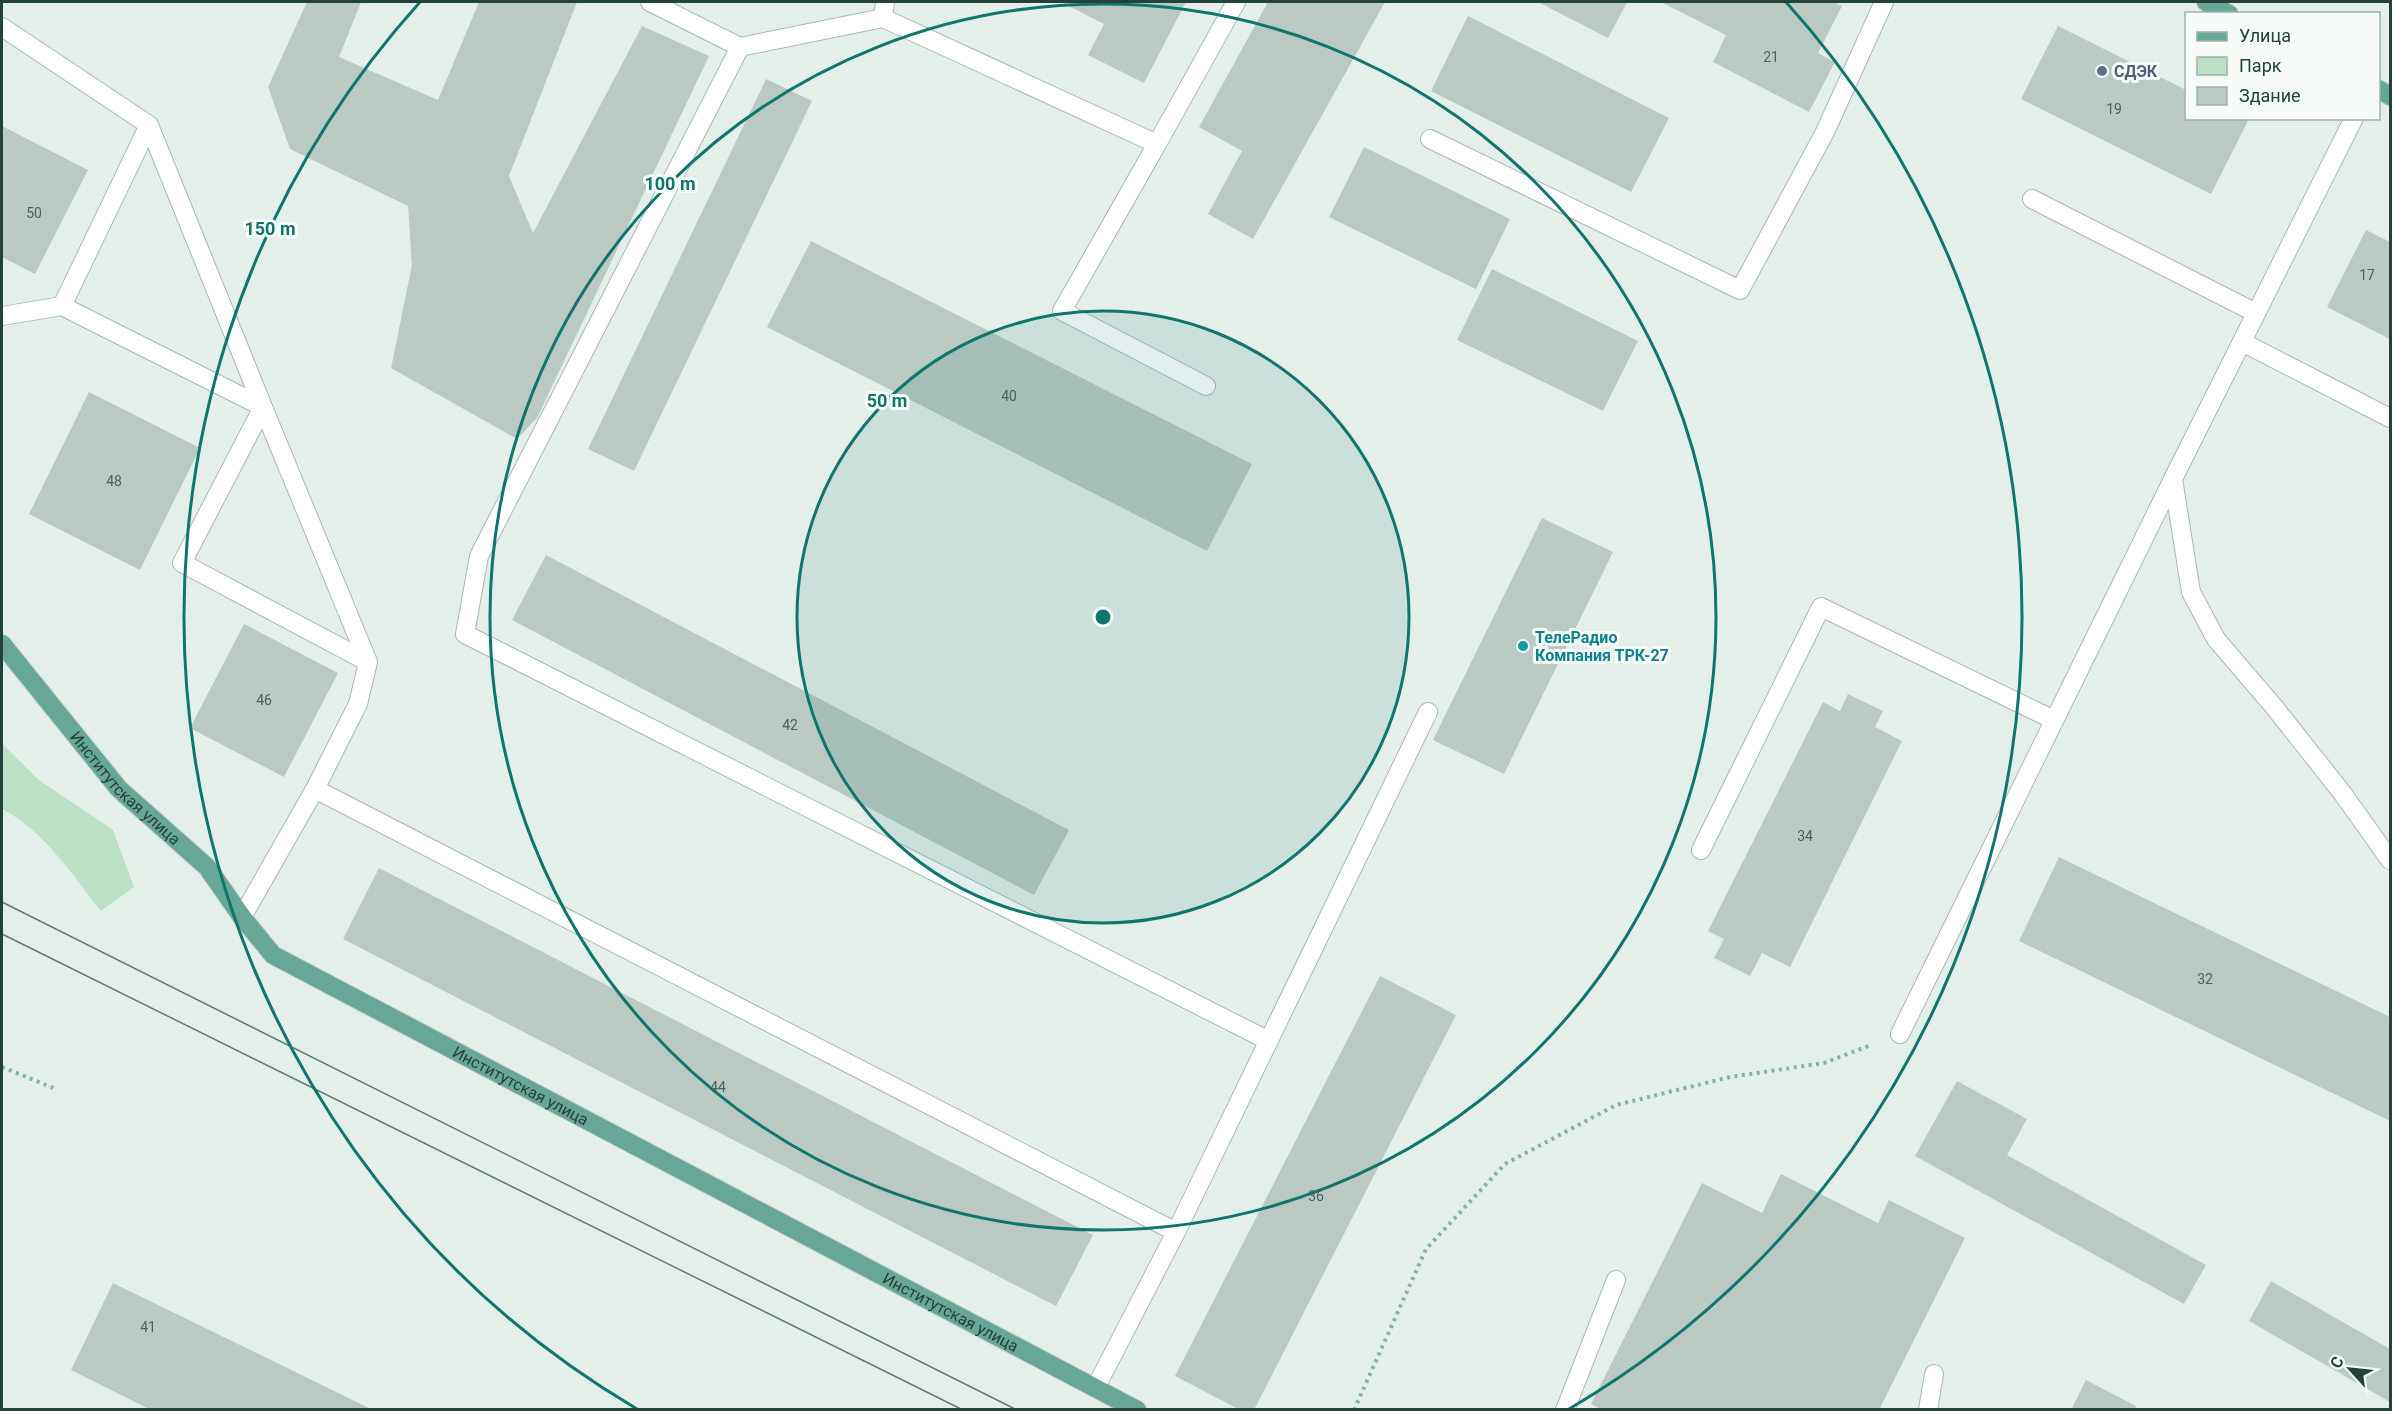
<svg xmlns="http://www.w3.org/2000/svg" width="2392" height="1411" viewBox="0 0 2392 1411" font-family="Roboto,sans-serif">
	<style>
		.green { fill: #bde1c7 }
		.building { fill: #bacac3 }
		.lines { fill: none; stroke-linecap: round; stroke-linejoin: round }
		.minor-casing { stroke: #a7b8b2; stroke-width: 20 }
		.major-casing { stroke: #c1cac8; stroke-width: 20 }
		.path { stroke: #83b4a5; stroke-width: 4; stroke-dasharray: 3 4.5; stroke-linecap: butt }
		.minor { stroke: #fff; stroke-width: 18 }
		.major { stroke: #67a797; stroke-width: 18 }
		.tram { stroke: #5d7d75; stroke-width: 1.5 }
		.ring { fill: none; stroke: #0f766e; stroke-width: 3 }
		.service-dot { fill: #5c6f8a; stroke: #f6fbf8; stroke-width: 2 }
		.culture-dot { fill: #0f9aa8; stroke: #f6fbf8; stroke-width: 2 }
		.labels { text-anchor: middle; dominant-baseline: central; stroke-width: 6; stroke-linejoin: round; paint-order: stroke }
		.number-label { font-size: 14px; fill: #48645c }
		.service-label { font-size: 16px; font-weight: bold; fill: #4e5e75; stroke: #f6fbf8; text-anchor: start }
		.culture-label { font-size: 16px; font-weight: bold; fill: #0d838f; stroke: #f6fbf8; text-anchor: start }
		.street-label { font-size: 16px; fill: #22423a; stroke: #f6fbf8 }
		.centre { fill: #0f766e; stroke: #f6fbf8; stroke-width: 3 }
		.ring-label { font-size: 18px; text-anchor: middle; font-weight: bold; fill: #0f766e; stroke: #f6fbf8; stroke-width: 6; stroke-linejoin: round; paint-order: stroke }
	</style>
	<rect width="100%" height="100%" fill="#e5efea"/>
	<!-- green -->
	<path class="green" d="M2,744l37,36 74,50 21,57 -33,24c-29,-36 -57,-81 -99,-102z"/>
	<!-- building -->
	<path class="building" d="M307,2h54l-22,55 99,43 41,-98h98l-68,174 24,57 109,-207 67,30 -172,362 -20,21 -126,-71 21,-103 -4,-59 -118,-57 -22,-62z
		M1061,2h125l-42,81 -56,-28 16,-31z
		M1268,2h117l-132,237 -45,-25 34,-63 -43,-24z
		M1538,2h89l-19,36z
		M1661,2h172l9,4 -24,47 17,9 -26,50 -96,-50 13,-27z
		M1468,16l201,102 -38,74 -200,-101z
		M2058,26l128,64v28h56l6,3 -37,73 -190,-95z
		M766,79l46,22 -178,370 -46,-22z
		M2,126l86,44 -53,104 -33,-17z
		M1364,147l146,72 -34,70 -147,-72z
		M2366,230l24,12v97l-63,-32z
		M811,241l441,223 -45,87 -440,-224z
		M1492,269l146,72 -35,70 -146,-71z
		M89,392l111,56 -60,122 -111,-56z
		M1542,518l71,34 -109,222 -71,-34z
		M546,555l523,275 -35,65 -522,-275z
		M244,624l94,49 -54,104 -94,-49z
		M1848,694l35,17 -8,16 27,14 -112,226 -28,-14 -12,23 -36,-18 10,-19 -16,-8 115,-229 17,9z
		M2059,857l331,160v104l-371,-180z
		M379,868l714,367 -37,71 -713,-367z
		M1380,976l76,39 -202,395h-14l-65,-34z
		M1957,1081l70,38 -20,36 199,110 -22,39 -269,-148z
		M1781,1174l97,49 11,-23 76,38 -86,172h-277l-11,-6 111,-221 60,30z
		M2271,1281l119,68v53l-141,-81z
		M113,1283l260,127h-222l-80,-40z
		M2086,1380l50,26 -1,4h-64z"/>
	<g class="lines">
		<!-- minor casing -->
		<g class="minor-casing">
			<path id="minor" d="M650,2l90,45
				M885,2l-2,16 -143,29 -261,509 -14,78 804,407
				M883,18l274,126 79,-142
				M2,27l147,98 114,282 -81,156 186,99
				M1430,139l310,151 85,-158 59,-130
				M1157,144l-95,167 144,75
				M2032,199l224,114
				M62,306l87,-181
				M2,316l60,-10 201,101 105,255 -10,42 -43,85 -73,128
				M2242,342l148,76
				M2173,479l18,113 25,47 59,69 68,86 47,66
				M315,789l861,443 252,-520
				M1701,850l120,-243 233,113
				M1900,1034l273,-555 181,-361
				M1096,1387l80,-155
				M1565,1410l51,-130
				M1928,1410l6,-36"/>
		</g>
		<!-- major casing -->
		<g class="major-casing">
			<g id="major">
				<path d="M2206,2l23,12"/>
				<path d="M2378,89l12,7"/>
				<path id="s1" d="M2,644l117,145 88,78 35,50 31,38 864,455"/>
			</g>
		</g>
		<!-- path -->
		<path class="path" d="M2,1067l54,22
			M1354,1410l72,-161 79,-85 111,-59 114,-28 94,-14 47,-18"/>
		<!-- minor -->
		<use href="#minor" class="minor"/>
		<!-- major -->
		<use href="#major" class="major"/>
		<!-- tram -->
		<path class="tram" d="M2,902l1015,508
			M2,934l961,476"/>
	</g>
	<!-- distance rings -->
	<circle cx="1103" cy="617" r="306" fill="#0f766e" fill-opacity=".12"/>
	<g class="ring">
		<circle cx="1103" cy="617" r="306"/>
		<circle cx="1103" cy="617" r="613"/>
		<path d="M637 1409A919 919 0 0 1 420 2M1786 2A919 919 0 0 1 1569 1409"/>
	</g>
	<!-- markers -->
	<circle class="service-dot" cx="2102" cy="71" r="6"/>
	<circle class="culture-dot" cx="1523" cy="646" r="6"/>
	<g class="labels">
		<!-- number labels -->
		<g class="number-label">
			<text x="1771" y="57">21</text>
			<text x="2114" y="109">19</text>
			<text x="34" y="213">50</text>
			<text x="2367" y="275">17</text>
			<text x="1009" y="396">40</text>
			<text x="114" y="481">48</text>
			<text x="264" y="700">46</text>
			<text x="790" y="725">42</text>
			<text x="1805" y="836">34</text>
			<text x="2205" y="979">32</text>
			<text x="718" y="1087">44</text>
			<text x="1316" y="1196">36</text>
			<text x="148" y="1327">41</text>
		</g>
		<!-- service labels -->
		<g class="service-label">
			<text x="2114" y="71">СДЭК</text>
		</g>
		<!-- culture labels -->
		<g class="culture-label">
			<text x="1535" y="637">ТелеРадио<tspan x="1535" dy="18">Компания ТРК-27</tspan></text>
		</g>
		<!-- street labels -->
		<g class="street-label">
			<text stroke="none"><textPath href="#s1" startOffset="190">Институтская улица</textPath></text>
			<text stroke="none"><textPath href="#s1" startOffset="694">Институтская улица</textPath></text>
			<text stroke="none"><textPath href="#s1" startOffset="1180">Институтская улица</textPath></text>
		</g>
	</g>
	<circle cx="1103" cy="617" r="9" class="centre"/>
	<g class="ring-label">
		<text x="670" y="190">100 m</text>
		<text x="270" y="235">150 m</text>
		<text x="887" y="407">50 m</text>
	</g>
	<!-- border -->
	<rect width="2392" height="1411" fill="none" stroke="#22423a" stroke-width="6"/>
	<!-- legend -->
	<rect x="2185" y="12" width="195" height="108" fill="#f6fbf8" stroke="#a1b1ac" stroke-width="1.5"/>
	<rect x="2197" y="32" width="30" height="9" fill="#67a797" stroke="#a1b1ac" stroke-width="1.5"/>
	<text x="2239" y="42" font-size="18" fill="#22423a">Улица</text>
	<rect x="2197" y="57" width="30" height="18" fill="#bde1c7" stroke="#a1b1ac" stroke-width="1.5"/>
	<text x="2239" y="72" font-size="18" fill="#22423a">Парк</text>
	<rect x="2197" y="87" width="30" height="18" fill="#bacac3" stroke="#a1b1ac" stroke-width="1.5"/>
	<text x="2239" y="102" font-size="18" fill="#22423a">Здание</text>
	<!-- north arrow -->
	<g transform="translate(2350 1369) rotate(297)" stroke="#f6fbf8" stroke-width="4.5" paint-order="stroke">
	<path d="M0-4.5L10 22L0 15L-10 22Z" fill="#22423a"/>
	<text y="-9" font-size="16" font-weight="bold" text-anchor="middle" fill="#22423a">С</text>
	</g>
</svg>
